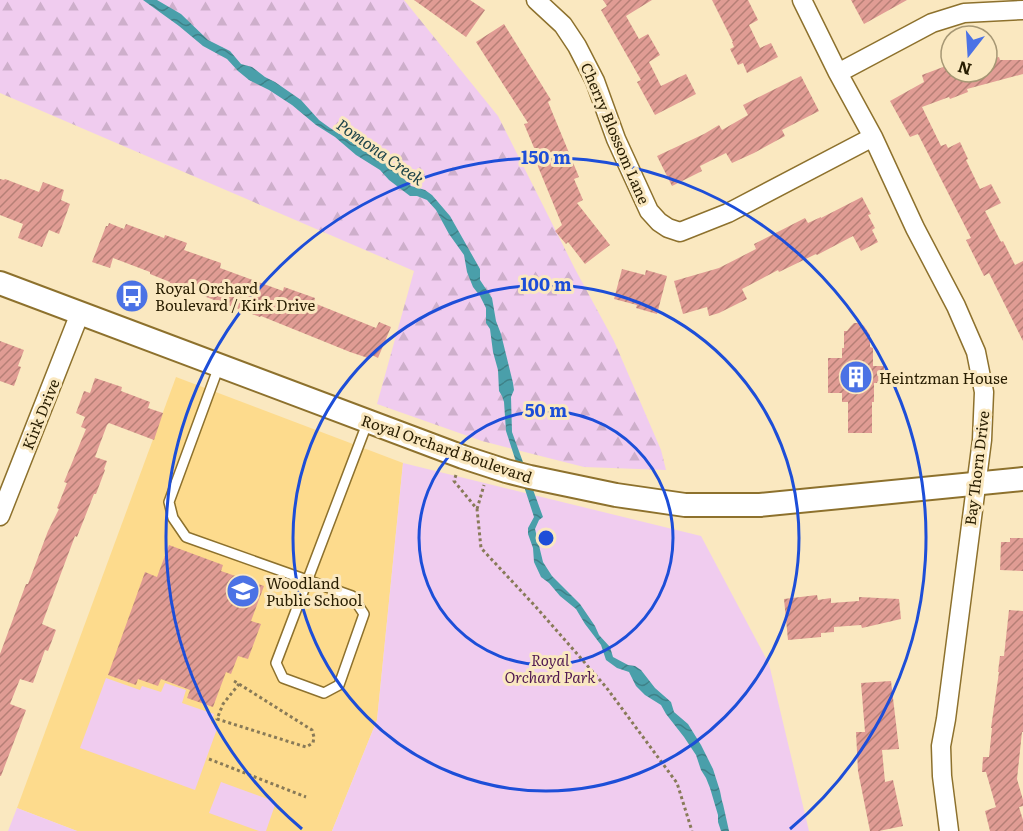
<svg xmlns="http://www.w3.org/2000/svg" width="1023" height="831" viewBox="0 0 1023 831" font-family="Literata,serif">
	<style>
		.built { fill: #fddb8d }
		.forest { fill: url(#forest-firs) }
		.park { fill: #f0ccef }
		.water { fill: url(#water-waves) }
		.building { fill: url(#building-hatch) }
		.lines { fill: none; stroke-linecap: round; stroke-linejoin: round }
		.service-casing { stroke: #8d712d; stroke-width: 12 }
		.minor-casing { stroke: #8d712d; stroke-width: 21 }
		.tertiary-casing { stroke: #8d712d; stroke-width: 26 }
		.path { stroke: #887a58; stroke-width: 3; stroke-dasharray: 3 3; stroke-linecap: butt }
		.service { stroke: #fff; stroke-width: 9 }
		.minor { stroke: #fff; stroke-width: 18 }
		.tertiary { stroke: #fff; stroke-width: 22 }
		.ring { fill: none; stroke: #1d4ed8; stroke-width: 3 }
		.labels { text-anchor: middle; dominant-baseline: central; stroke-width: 6; stroke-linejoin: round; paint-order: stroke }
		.street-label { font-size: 15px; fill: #281d01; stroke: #fae8c0 }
		.poi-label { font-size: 15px; fill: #281d01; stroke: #fae8c0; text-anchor: start }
		.park-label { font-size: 15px; font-style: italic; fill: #501951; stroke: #fae8c0 }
		.water-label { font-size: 16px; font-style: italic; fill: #1c4349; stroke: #fae8c0 }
		.centre { fill: #1d4ed8; stroke: #fae8c0; stroke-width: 3 }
		.ring-label { font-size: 18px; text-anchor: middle; font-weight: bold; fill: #1d4ed8; stroke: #fae8c0; stroke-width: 6; stroke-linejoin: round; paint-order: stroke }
	</style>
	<defs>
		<pattern id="forest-firs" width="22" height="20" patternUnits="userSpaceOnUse" patternTransform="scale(1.5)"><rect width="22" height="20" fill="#f0ccef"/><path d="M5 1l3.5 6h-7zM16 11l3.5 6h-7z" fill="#ceafcb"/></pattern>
		<pattern id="water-waves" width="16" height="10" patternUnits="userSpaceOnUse" patternTransform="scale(1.5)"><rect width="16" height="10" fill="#4a9faa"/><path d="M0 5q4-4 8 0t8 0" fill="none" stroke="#3e8188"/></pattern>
		<pattern id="building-hatch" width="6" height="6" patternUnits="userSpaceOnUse" patternTransform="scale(1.5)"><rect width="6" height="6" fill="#e09c94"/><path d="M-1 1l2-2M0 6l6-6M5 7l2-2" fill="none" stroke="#b67f76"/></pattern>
	</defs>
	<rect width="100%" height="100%" fill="#fae8c0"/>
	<!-- built -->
	<path class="built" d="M176,377l227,86 -26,257 -45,111h-255l-60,-23z"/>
	<!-- forest -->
	<path class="forest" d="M0,0h404l94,116 77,153 39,72 47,109 5,20 -82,-3 -102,-26 -105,-37 37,-133 -414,-178z"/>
	<!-- park -->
	<path class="park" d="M403,463l298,73 68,128 40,167h-477l45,-111z
		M106,678l34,12 2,-4 19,6 4,-9 21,7 -4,13 32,11 -3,9 7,3 -23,64 -115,-42z
		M221,782l55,20 -10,29h-7l-50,-18z
		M17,808l60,23h-69z"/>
	<!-- water -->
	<path class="water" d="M143,0h14l24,14 27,26 22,11 11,13 11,3 13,10 10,5 26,18 18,20 11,8 36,23 9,7 20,9 8,11 8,8 14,4 7,5 18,21 30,53v11l12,18 4,23 5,13 12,49 1,7 -3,7 1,35 31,85 -4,3 -4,9 8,33 9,14 28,28 15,22 4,9 11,12 3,10 15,8 7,1 6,4 14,18 16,14 3,10 14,12 13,21 12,24 7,22 2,10 1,3 6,27h-8l-3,-9v-7l-8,-27 -4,-10 -5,-8 -5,-15 -12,-18 -18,-23 -5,-9 -16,-10 -9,-9 -7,-14 -12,-4 -11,-8 -5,-15 -16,-21 -9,-15 -16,-13 -11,-13 -8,-6 -7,-15 -1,-14 -5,-14v-6l6,-11 -28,-86 -2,-29 -2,-6 -3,-5 -1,-21 -5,-18 -3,-23 -4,-6v-15l-6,-12 -7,-9 -6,-15 -3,-17 -15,-21 -13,-24 -9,-10 -10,-4h-7l-21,-16 -9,-10 -24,-15 -21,-18 -19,-12 -24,-20 -23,-15 -20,-10 -11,-9 -11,-12 -24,-13 -24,-20z"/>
	<!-- building -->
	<path class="building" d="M414,0h56l15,10 -19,27z
		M603,0h49l-26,16 13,23 9,-5 12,21 -11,7 12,24 25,-12 10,20 -41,21 -18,-33 4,-2 -40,-70 6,-4z
		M712,0h36l10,20 -9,5 11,23 11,-5 7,14 -31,16 -4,-10 -5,2 -8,-16 4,-2 -2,-5h1z
		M851,0h56l-43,24z
		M504,24l47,76 -3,2 31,75 -5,2 9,21 -6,3 33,42 -25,19 -17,-22 -2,2 -11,-13 7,-6 -30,-73 3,-2 -11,-26 4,-1 -52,-81z
		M999,57l1,3h23v14l-56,15 1,3 -18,7 -1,-2 -27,10 19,39 5,-2 2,4 12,-6 8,17 -2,1 14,29 11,-5 10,19 -16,8 16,31 2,-1 12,24 8,-4v80l-34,-68 -5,3 -18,-36 5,-2 -53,-104 -8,3 -20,-36 34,-19 -2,-7 29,-11v8h36v-12z
		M801,76l18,35 -37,19 3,6 -31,17 -22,10 -6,-10 -26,13 2,5 -30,15 -15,-30 47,-22 15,-9 3,5 26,-15 -5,-10z
		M0,179l4,1 1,-1 34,13 4,-10 21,8 -3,10 9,4 -11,30 -10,-4 -7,17 -24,-9 5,-14 -23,-9z
		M862,197l9,17 -3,1 7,13 -3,2 6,12 -17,9 -8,-15 -36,19 -1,-1 -37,18 -1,-2 -36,19 5,10 -28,14 -10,3 -2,-9 -24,7 -9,-33 45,-13 37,-19 -2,-5 51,-26 3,5 13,-6v1z
		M109,223l15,6 2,-5 38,14 1,-3 22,8 -3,7 37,13 -1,5 63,23 1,-4 31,11 -1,5 62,25 3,-6 12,5 -13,31 -8,-4 -2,4 -18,-6 -89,-36 -1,1 -70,-26 -2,5 -20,-7 2,-7 -20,-8v-2l-37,-14 -3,10 -18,-6 14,-36h2z
		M622,269l23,6 1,-5 21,6 -10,38 -21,-6 1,-3 -23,-6z
		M854,323h5l5,3 6,9v12l3,1v18h11l1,17h-11v19h-2v31h-24v-31h-6v-9h-14v-35h14v-10h2v-17h3l4,-5z
		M0,341l24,9 -6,16 3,1 -7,19 -14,-5z
		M95,378l27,9 -1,4 29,11 -2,6 15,5 -9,27 -45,-17 -2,2 -12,32 12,4 -3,8 1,1 -9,24h-2l-17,43 -2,-1 -33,88 14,6 -8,21 -3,-1 -12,33 -13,-4 -10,25 16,6 -25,66h-1v-122l26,-70h2l20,-53 11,-22 -2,-1 10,-25 -3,-1 22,-53 -5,-2 4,-10 -9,-4 8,-22 6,2z
		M1010,538h13v33l-23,-1 1,-28h9z
		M169,545l54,20 -2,6 43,15 -13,35 10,3 -13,35 -10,-3 -7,18 -5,-2 -13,35 -26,-9 3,-8 -29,-11 -3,7 -20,-7 -2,6 -28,-10 37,-103 12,5z
		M817,595l1,5 13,-2v5l28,-2v-4l40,2 2,20 -39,9 -1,-3 -27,2v5l-13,1v4l-33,3 -4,-41z
		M1009,610l14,1v121h-1l-5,47 6,21v6l-4,1 4,13v11h-33l-5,-20 11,-4 -10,-35h-4l1,-15h6l3,-29h-1l8,-56h-1l2,-16h4z
		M891,681l8,68 -17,1 3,32 8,-2 10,46 -24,5h-9l-12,-60 -2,-39h9l-4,-49z"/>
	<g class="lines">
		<!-- service casing -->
		<g class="service-casing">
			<path id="service" d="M219,366l-50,136 4,16 13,19 166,59 12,18 -25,71 -15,8 -41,-15 -7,-15 92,-242"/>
		</g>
		<!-- minor casing -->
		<g class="minor-casing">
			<path id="minor" d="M536,0l27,25 14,21 18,35 21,58 33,72 10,11 9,6 12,4 48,-19 145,-76
				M802,0l36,73 35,64 42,91 41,78 20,46 8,40 -2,48 -36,279 -5,27 1,30 7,55
				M838,73l94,-50 32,-10 59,-3
				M0,516l80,-203"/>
		</g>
		<!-- tertiary casing -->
		<g class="tertiary-casing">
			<path id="tertiary" d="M0,283l463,174 43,14 24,6 86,18 69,10h75l263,-26"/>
		</g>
		<!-- path -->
		<path class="path" d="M456,475l-2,6 23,28 4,39 55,59 70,80 71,96 15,48
			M477,509l7,-24
			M234,681l5,3 73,46 2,7 -1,6 -7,4 -89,-28 6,-15 16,-20
			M209,759l97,38"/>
		<!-- service -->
		<use href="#service" class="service"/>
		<!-- minor -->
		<use href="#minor" class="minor"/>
		<!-- tertiary -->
		<use href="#tertiary" class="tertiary"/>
	</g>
	<!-- distance rings -->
	<g class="ring">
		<circle cx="546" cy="538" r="127"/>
		<circle cx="546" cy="538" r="253"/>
		<path d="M302 829A380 380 0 1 1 790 829"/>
	</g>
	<!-- icons -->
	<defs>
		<g id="bus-disc" transform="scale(1.725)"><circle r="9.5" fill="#4b72e5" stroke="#fae8c0"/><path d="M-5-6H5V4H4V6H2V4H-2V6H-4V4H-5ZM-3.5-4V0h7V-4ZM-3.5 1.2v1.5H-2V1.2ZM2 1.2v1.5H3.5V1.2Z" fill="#fff"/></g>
		<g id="building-disc" transform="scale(1.725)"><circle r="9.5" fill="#4b72e5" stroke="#fae8c0"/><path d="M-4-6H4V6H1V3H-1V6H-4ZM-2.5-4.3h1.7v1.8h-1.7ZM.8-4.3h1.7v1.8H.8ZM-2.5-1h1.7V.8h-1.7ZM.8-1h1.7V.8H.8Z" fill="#fff"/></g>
		<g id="school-disc" transform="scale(1.725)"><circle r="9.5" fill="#4b72e5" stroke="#fae8c0"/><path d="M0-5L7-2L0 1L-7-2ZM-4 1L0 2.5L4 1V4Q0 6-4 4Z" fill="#fff"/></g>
	</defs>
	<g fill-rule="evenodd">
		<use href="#bus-disc" x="132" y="296"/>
		<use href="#building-disc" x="856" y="377"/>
		<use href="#school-disc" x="243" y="591"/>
	</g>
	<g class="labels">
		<!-- street labels -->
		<g class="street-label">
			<text transform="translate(616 133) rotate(67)">Cherry Blossom Lane</text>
			<text transform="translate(40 414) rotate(-68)">Kirk Drive</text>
			<text transform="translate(447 448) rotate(19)">Royal Orchard Boulevard</text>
			<text transform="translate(976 468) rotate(-83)">Bay Thorn Drive</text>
		</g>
		<!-- poi labels -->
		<g class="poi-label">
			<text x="155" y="287">Royal Orchard<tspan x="155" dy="17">Boulevard / Kirk Drive</tspan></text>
			<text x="879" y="377">Heintzman House</text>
			<text x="266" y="582">Woodland<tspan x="266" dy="17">Public School</tspan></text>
		</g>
		<!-- park labels -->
		<g class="park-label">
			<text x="550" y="659">Royal<tspan x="550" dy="17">Orchard Park</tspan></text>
		</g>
		<!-- water labels -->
		<g class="water-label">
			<text transform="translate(381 151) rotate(35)">Pomona Creek</text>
		</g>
	</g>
	<circle cx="546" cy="538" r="9" class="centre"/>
	<g class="ring-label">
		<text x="546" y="164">150 m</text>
		<text x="546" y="291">100 m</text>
		<text x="546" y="417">50 m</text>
	</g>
	<!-- north arrow -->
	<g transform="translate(969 54) rotate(197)"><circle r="28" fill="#fae8c0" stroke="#a69774" stroke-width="1.5"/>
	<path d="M0-4.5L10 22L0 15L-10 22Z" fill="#4b72e5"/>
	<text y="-9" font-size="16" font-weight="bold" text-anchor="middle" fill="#281d01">N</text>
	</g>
</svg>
